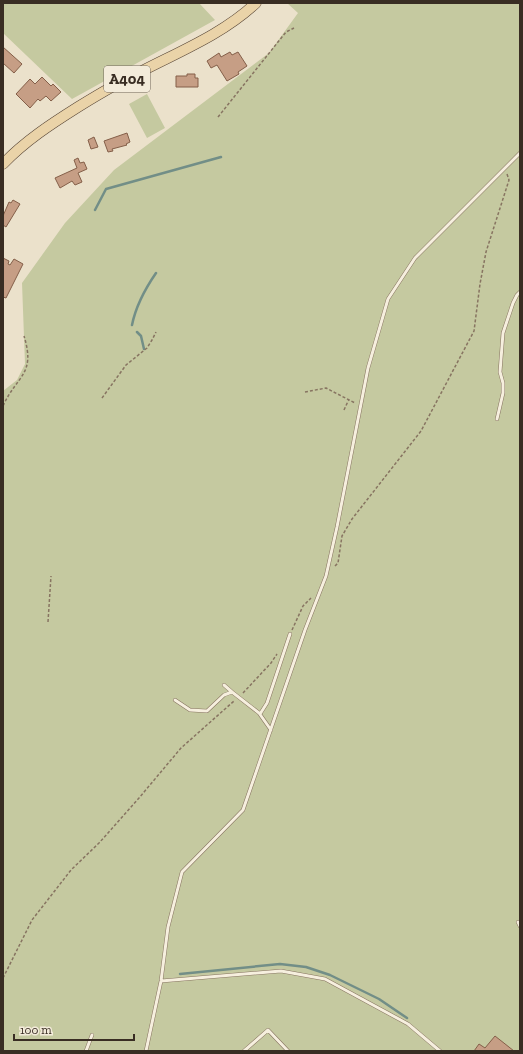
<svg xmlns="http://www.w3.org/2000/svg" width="523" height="1054" viewBox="0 0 523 1054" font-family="'Zilla Slab',serif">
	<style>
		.green { fill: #c5c9a0 }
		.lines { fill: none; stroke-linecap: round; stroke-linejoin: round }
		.stream { stroke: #728e87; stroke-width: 2.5 }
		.building { fill: #c69e85; stroke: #845f49 }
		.lane-casing { stroke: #877461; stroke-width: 4 }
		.primary-casing { stroke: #554334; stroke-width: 11 }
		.path { stroke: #877461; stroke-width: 1.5; stroke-dasharray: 3 2; stroke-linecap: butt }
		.lane { stroke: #f6efde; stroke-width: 3 }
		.primary { stroke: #ead3a8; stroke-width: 10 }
		.labels { text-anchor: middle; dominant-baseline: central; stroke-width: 4; stroke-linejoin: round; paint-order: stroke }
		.shield { fill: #f3ebda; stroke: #71665a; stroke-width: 1 }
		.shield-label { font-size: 15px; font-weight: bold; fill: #392d23 }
	</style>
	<rect width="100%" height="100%" fill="#ebe1cb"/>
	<!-- green -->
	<path class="green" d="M3,3h196l16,17 -143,79 -69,-66z
		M287,3h233v1048h-517v-660l14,-11 8,-16 -3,-81 43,-60 49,-53 155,-117 29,-40z
		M147,94l18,34 -18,10 -18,-34z"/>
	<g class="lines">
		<!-- stream -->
		<path class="stream" d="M95,210l11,-21 115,-32
			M132,325c4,-20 13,-36 24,-52
			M137,332l4,4 3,13
			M180,974l100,-10 26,3 24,8 49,24 28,19"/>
	</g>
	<!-- building -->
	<path class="building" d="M3,47l19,17 -8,9 -11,-10z
		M230,52l2,3 6,-3 9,14 -9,6 1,2 -12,7 -10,-16 -6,3 -4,-7 12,-8 2,4z
		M187,74h8v4h3v9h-22v-11h11z
		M42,77l9,9 2,-2 8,8 -10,9 -5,-5 -6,5 -2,-2 -8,9 -14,-14 14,-15 5,5z
		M127,133l3,9 -4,2 1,1 -15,4 1,2 -5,1 -4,-11z
		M94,137l4,10 -7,2 -3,-9z
		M78,158l2,5 4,-1 3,7 -9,4 4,9 -7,3 -3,-4 -12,7 -5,-10 22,-10 -3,-8z
		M13,200l7,4 -14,23 -3,-2v-9l6,-14 2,1z
		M3,258l6,3 -1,3 2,1 4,-6 9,5 -17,34 -3,-1z
		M495,1036l19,15h-40l5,-7 6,4z"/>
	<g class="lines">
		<!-- lane casing -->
		<g class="lane-casing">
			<path id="lane" d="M497,419l6,-26v-10l-3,-11 3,-39 10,-30 4,-8 3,-3
				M224,685l8,7
				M175,700l15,10 17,1 17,-16 8,-3 27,21 12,17
				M260,714l7,-11 23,-69
				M518,922l2,4
				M161,981l120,-10 44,8 83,45 32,27
				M86,1051l6,-16
				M146,1051l15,-70 7,-54 14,-55 61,-62 62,-180 21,-54 11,-49 31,-159 20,-69 27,-41 105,-105
				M244,1051l24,-21 20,21"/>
		</g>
		<!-- primary casing -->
		<g class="primary-casing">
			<path id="primary" d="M3,164c22,-23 48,-40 75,-57 21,-13 43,-26 66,-37 39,-20 80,-37 112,-67"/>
		</g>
		<!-- path -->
		<path class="path" d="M218,117l68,-85 8,-4
			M305,392l21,-4 29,15
			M102,398l24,-33 21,-17 5,-8 4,-8
			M3,406c14,-31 33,-31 21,-70
			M344,410l5,-11
			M335,566l3,-3 4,-27 10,-17 69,-88 53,-100 6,-47 6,-32 23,-72 -2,-6
			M48,622l3,-46
			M292,630l11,-24 8,-8
			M243,693l28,-30 6,-9
			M3,978l29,-58 39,-50 28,-27 40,-45 42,-50 53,-47"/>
		<!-- lane -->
		<use href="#lane" class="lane"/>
		<!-- primary -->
		<use href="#primary" class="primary"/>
	</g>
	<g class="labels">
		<!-- shield labels -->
		<rect class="shield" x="104" y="66" width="46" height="26" rx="3"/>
		<g class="shield-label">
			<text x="127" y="79">A404</text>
		</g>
	</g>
	<!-- border -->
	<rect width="523" height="1054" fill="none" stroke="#392d23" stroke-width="8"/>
	<!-- scale -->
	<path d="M14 1034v6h120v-6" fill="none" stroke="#392d23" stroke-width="2"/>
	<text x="20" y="1034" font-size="12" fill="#392d23" stroke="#f3ebda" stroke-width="3" paint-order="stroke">100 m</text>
</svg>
